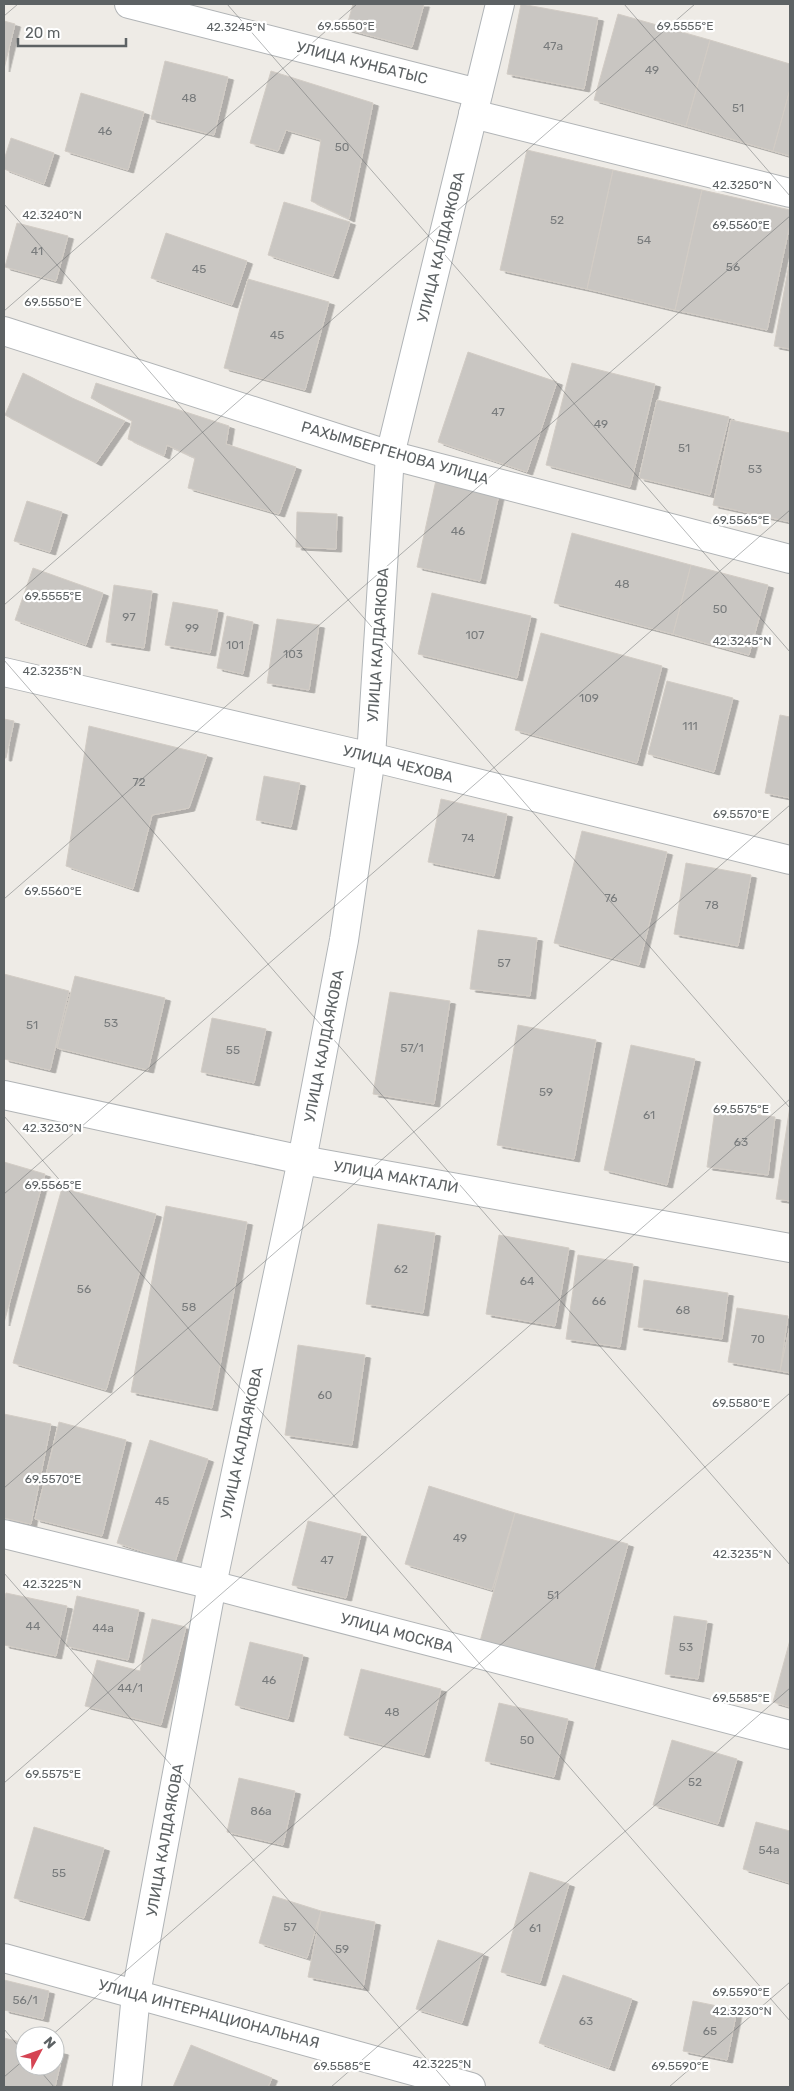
<svg xmlns="http://www.w3.org/2000/svg" width="794" height="2091" viewBox="0 0 794 2091" font-family="Rubik,sans-serif">
	<style>
		.building { fill: #c9c6c2; stroke: #d2ccc5; filter: url(#shadow) }
		.lines { fill: none; stroke-linecap: round; stroke-linejoin: round }
		.street-casing { stroke: #b1b4b6; stroke-width: 30 }
		.secondary-casing { stroke: #b0b4b7; stroke-width: 30 }
		.street { stroke: #fff; stroke-width: 28 }
		.secondary { stroke: #fff; stroke-width: 28 }
		.ticks { fill: none; stroke: #5d6264; stroke-width: 1; stroke-opacity: 0.45 }
		.labels { text-anchor: middle; dominant-baseline: central; stroke-width: 4.5; stroke-linejoin: round; paint-order: stroke }
		.number-label { font-size: 12px; fill: #787b7c }
		.street-label { font-size: 15px; fill: #5d6264; stroke: #fff }
		.ticks-label { font-size: 12px; text-anchor: middle; fill: #5d6264; stroke: #fff; stroke-width: 4.5; stroke-linejoin: round; paint-order: stroke }
	</style>
	<defs>
		<filter id="shadow"><feDropShadow dx="5.5" dy="3" stdDeviation="0" flood-color="#0004"/></filter>
	</defs>
	<rect width="100%" height="100%" fill="#eeebe6"/>
	<!-- building -->
	<path class="building" d="M353,4h71l-12,43 -66,-18z
		M521,4l77,14 -14,71 -77,-15z
		M618,14l92,26 -24,86 -92,-26z
		M4,21l11,3 -11,45z
		M710,40l80,24v25l-17,62 -87,-25z
		M165,61l63,16 -14,58 -63,-16z
		M271,71l102,32 -24,116 -38,-18 10,-61 -35,-10 -8,21 -28,-8z
		M790,89v67l-17,-5z
		M81,93l63,19 -16,58 -63,-19z
		M11,138l43,15 -10,31 -40,-15v-9z
		M527,150l86,20 -26,119 -87,-19z
		M613,170l89,20 -27,120 -88,-21z
		M702,190l88,20v14l-23,106 -92,-20z
		M284,202l66,20 -17,54 -65,-21z
		M17,223l51,13 -12,45 -51,-14z
		M166,233l81,28 -15,44 -81,-27z
		M790,259v90l-16,-3z
		M248,279l81,23 -24,88 -81,-22z
		M468,352l89,30 -30,90 -89,-30z
		M572,363l83,21 -25,103 -84,-22z
		M23,373l49,25 53,23 -29,42 -91,-48z
		M96,383l133,43 -3,18 70,23 -17,47 -91,-26 7,-30 -28,-13 -3,11 -36,-17 4,-18 -41,-23z
		M657,400l72,17 -19,78 -71,-17z
		M731,420l59,13v89l-77,-17z
		M436,480l63,14 -19,87 -63,-14z
		M27,501l35,11 -12,40 -36,-11z
		M297,512l40,2 -1,35 -40,-2z
		M572,533l119,32 -18,69 -119,-31z
		M691,565l77,20 -19,70 -76,-21z
		M33,568l70,25 -17,52 -71,-25z
		M114,585l38,6 -8,57 -38,-6z
		M432,593l99,23 -14,62 -99,-24z
		M173,602l45,8 -8,43 -45,-8z
		M227,616l26,6 -10,52 -26,-6z
		M277,619l42,6 -10,65 -42,-7z
		M541,633l121,33 -25,97 -122,-33z
		M667,681l66,17 -19,74 -66,-18z
		M780,715l10,2v81l-25,-5z
		M4,719l10,2 -8,37h-2z
		M89,726l118,29 -18,53 -37,7 -19,74 -67,-23z
		M264,776l36,7 -9,44 -35,-7z
		M441,799l66,15 -13,62 -66,-14z
		M582,831l85,21 -28,113 -85,-22z
		M686,863l65,12 -13,71 -64,-12z
		M478,930l59,8 -7,58 -60,-7z
		M4,974l65,17 -19,79 -46,-11z
		M75,976l90,22 -17,72 -91,-22z
		M390,992l60,9 -16,103 -61,-10z
		M212,1018l54,11 -12,54 -53,-11z
		M518,1025l78,15 -22,119 -77,-14z
		M631,1045l64,14 -28,126 -63,-15z
		M790,1106v95l-14,-2z
		M715,1109l60,8 -7,58 -61,-8z
		M4,1162l41,12 -41,149z
		M62,1188l94,26 -50,176 -93,-27z
		M166,1206l81,16 -35,186 -81,-16z
		M378,1224l57,9 -12,80 -57,-9z
		M499,1235l70,13 -14,78 -69,-12z
		M578,1255l55,9 -13,83 -54,-8z
		M644,1280l84,13 -6,46 -84,-12z
		M737,1308l51,8 -8,55 -52,-9z
		M790,1326v47l-10,-2z
		M298,1345l67,10 -13,90 -67,-10z
		M4,1414l47,10 -20,100 -27,-6z
		M59,1422l67,18 -24,96 -67,-17z
		M150,1440l58,19 -33,103 -58,-19z
		M429,1486l86,27 -23,77 -87,-26z
		M515,1513l113,31 -36,132 -113,-31z
		M308,1521l53,13 -15,64 -54,-13z
		M6,1593l61,13 -11,50 -52,-11v-43z
		M77,1596l62,14 -11,50 -62,-14z
		M674,1616l33,5 -9,58 -33,-5z
		M152,1619l34,8 -25,98 -76,-19 12,-46 43,11z
		M790,1640v67l-17,-5z
		M250,1642l53,13 -15,64 -53,-14z
		M361,1669l80,20 -17,66 -80,-20z
		M499,1703l69,16 -14,58 -69,-16z
		M672,1740l65,19 -19,65 -65,-19z
		M239,1778l56,13 -12,54 -56,-13z
		M756,1822l34,9v52l-47,-14z
		M34,1827l70,21 -20,70 -70,-20z
		M530,1872l39,12 -29,99 -39,-11z
		M273,1896l48,15 -14,47 -48,-15z
		M321,1911l54,11 -12,66 -55,-11z
		M438,1940l45,14 -21,69 -46,-14z
		M563,1975l69,24 -23,69 -70,-25z
		M4,1980l45,11 -6,28 -39,-9z
		M693,2001l44,9 -10,50 -44,-9z
		M4,2038l21,5v23h30v-16l8,2 -8,35h-51z
		M191,2045l81,33 -4,9h-95z"/>
	<g class="lines">
		<!-- street casing -->
		<g class="street-casing">
			<path id="street" d="M129,4l349,89
				M473,114l317,79
				M4,331l386,124 400,104
				M4,672l367,85 419,103
				M4,1095l298,65 488,88
				M4,1534l208,51 578,150
				M4,1958l467,129"/>
		</g>
		<!-- secondary casing -->
		<g class="secondary-casing">
			<path id="secondary" d="M127,2087l9,-93 76,-409 90,-425 42,-220 27,-183 19,-302 110,-451"/>
		</g>
		<!-- street -->
		<use href="#street" class="street"/>
		<!-- secondary -->
		<use href="#secondary" class="secondary"/>
	</g>
	<!-- ticks -->
	<path class="ticks" d="M227,4l563,648M624,4l166,192M4,16l14,-12M4,204l786,904M4,311l353,-307M4,605l691,-601M4,660l786,905M4,899l786,-683M4,1116l786,905M4,1194l786,-684M4,1488l786,-683M4,1573l447,514M4,1783l786,-684M4,2029l21,25M51,2036l739,-643M36,2066l18,21M4,2077l21,-18M331,2087l459,-399M669,2087l121,-105"/>
	<g class="labels">
		<!-- number labels -->
		<g class="number-label">
			<text x="553" y="46">47а</text>
			<text x="652" y="70">49</text>
			<text x="189" y="98">48</text>
			<text x="738" y="108">51</text>
			<text x="105" y="131">46</text>
			<text x="342" y="147">50</text>
			<text x="557" y="220">52</text>
			<text x="644" y="240">54</text>
			<text x="37" y="251">41</text>
			<text x="733" y="267">56</text>
			<text x="199" y="269">45</text>
			<text x="277" y="335">45</text>
			<text x="498" y="412">47</text>
			<text x="601" y="424">49</text>
			<text x="684" y="448">51</text>
			<text x="755" y="469">53</text>
			<text x="458" y="531">46</text>
			<text x="622" y="584">48</text>
			<text x="720" y="609">50</text>
			<text x="129" y="617">97</text>
			<text x="192" y="628">99</text>
			<text x="475" y="635">107</text>
			<text x="235" y="645">101</text>
			<text x="293" y="654">103</text>
			<text x="589" y="698">109</text>
			<text x="690" y="726">111</text>
			<text x="139" y="782">72</text>
			<text x="468" y="838">74</text>
			<text x="611" y="898">76</text>
			<text x="712" y="905">78</text>
			<text x="504" y="963">57</text>
			<text x="111" y="1023">53</text>
			<text x="32" y="1025">51</text>
			<text x="412" y="1048">57/1</text>
			<text x="233" y="1050">55</text>
			<text x="546" y="1092">59</text>
			<text x="649" y="1115">61</text>
			<text x="741" y="1142">63</text>
			<text x="401" y="1269">62</text>
			<text x="527" y="1281">64</text>
			<text x="84" y="1289">56</text>
			<text x="599" y="1301">66</text>
			<text x="189" y="1307">58</text>
			<text x="683" y="1310">68</text>
			<text x="758" y="1339">70</text>
			<text x="325" y="1395">60</text>
			<text x="162" y="1501">45</text>
			<text x="460" y="1538">49</text>
			<text x="327" y="1560">47</text>
			<text x="553" y="1595">51</text>
			<text x="33" y="1626">44</text>
			<text x="103" y="1628">44а</text>
			<text x="686" y="1647">53</text>
			<text x="269" y="1680">46</text>
			<text x="130" y="1688">44/1</text>
			<text x="392" y="1712">48</text>
			<text x="527" y="1740">50</text>
			<text x="695" y="1782">52</text>
			<text x="261" y="1811">86а</text>
			<text x="769" y="1850">54а</text>
			<text x="59" y="1873">55</text>
			<text x="290" y="1927">57</text>
			<text x="535" y="1928">61</text>
			<text x="342" y="1949">59</text>
			<text x="25" y="2000">56/1</text>
			<text x="586" y="2021">63</text>
			<text x="710" y="2031">65</text>
		</g>
		<!-- street labels -->
		<g class="street-label">
			<text transform="translate(362 63) rotate(14)">УЛИЦА КУНБАТЫС</text>
			<text transform="translate(441 247) rotate(-76)">УЛИЦА КАЛДАЯКОВА</text>
			<text transform="translate(395 453) rotate(16)">РАХЫМБЕРГЕНОВА УЛИЦА</text>
			<text transform="translate(378 645) rotate(-86)">УЛИЦА КАЛДАЯКОВА</text>
			<text transform="translate(398 764) rotate(14)">УЛИЦА ЧЕХОВА</text>
			<text transform="translate(324 1046) rotate(-79)">УЛИЦА КАЛДАЯКОВА</text>
			<text transform="translate(396 1177) rotate(10)">УЛИЦА МАКТАЛИ</text>
			<text transform="translate(242 1443) rotate(-78)">УЛИЦА КАЛДАЯКОВА</text>
			<text transform="translate(397 1633) rotate(15)">УЛИЦА МОСКВА</text>
			<text transform="translate(165 1840) rotate(-80)">УЛИЦА КАЛДАЯКОВА</text>
			<text transform="translate(209 2014) rotate(15)">УЛИЦА ИНТЕРНАЦИОНАЛЬНАЯ</text>
		</g>
	</g>
	<g class="ticks-label">
		<text x="346" y="30">69.5550°E</text>
		<text x="685" y="30">69.5555°E</text>
		<text x="236" y="31">42.3245°N</text>
		<text x="742" y="189">42.3250°N</text>
		<text x="52" y="219">42.3240°N</text>
		<text x="741" y="229">69.5560°E</text>
		<text x="53" y="306">69.5550°E</text>
		<text x="741" y="524">69.5565°E</text>
		<text x="53" y="600">69.5555°E</text>
		<text x="742" y="645">42.3245°N</text>
		<text x="52" y="675">42.3235°N</text>
		<text x="741" y="818">69.5570°E</text>
		<text x="53" y="895">69.5560°E</text>
		<text x="741" y="1113">69.5575°E</text>
		<text x="52" y="1132">42.3230°N</text>
		<text x="53" y="1189">69.5565°E</text>
		<text x="741" y="1407">69.5580°E</text>
		<text x="53" y="1483">69.5570°E</text>
		<text x="742" y="1558">42.3235°N</text>
		<text x="52" y="1588">42.3225°N</text>
		<text x="741" y="1702">69.5585°E</text>
		<text x="53" y="1778">69.5575°E</text>
		<text x="741" y="1996">69.5590°E</text>
		<text x="742" y="2015">42.3230°N</text>
		<text x="442" y="2068">42.3225°N</text>
		<text x="342" y="2070">69.5585°E</text>
		<text x="680" y="2070">69.5590°E</text>
	</g>
	<!-- border -->
	<rect width="794" height="2091" fill="none" stroke="#5d6264" stroke-width="10"/>
	<!-- north arrow -->
	<g transform="translate(40 2051) rotate(49)"><circle r="24" fill="#ffffff" stroke="#bec0c1"/>
	<path d="M0-4L9 19L0 12L-9 19Z" fill="#d54453"/>
	<text y="-8" font-size="14" font-weight="bold" text-anchor="middle" fill="#5d6264">N</text>
	</g>
	<!-- scale -->
	<path d="M18 38v8h108v-8" fill="none" stroke="#5d6264" stroke-width="2.5"/>
	<text x="25" y="38" font-size="15" fill="#5d6264" stroke="#ffffff" stroke-width="4" paint-order="stroke">20 m</text>
</svg>
